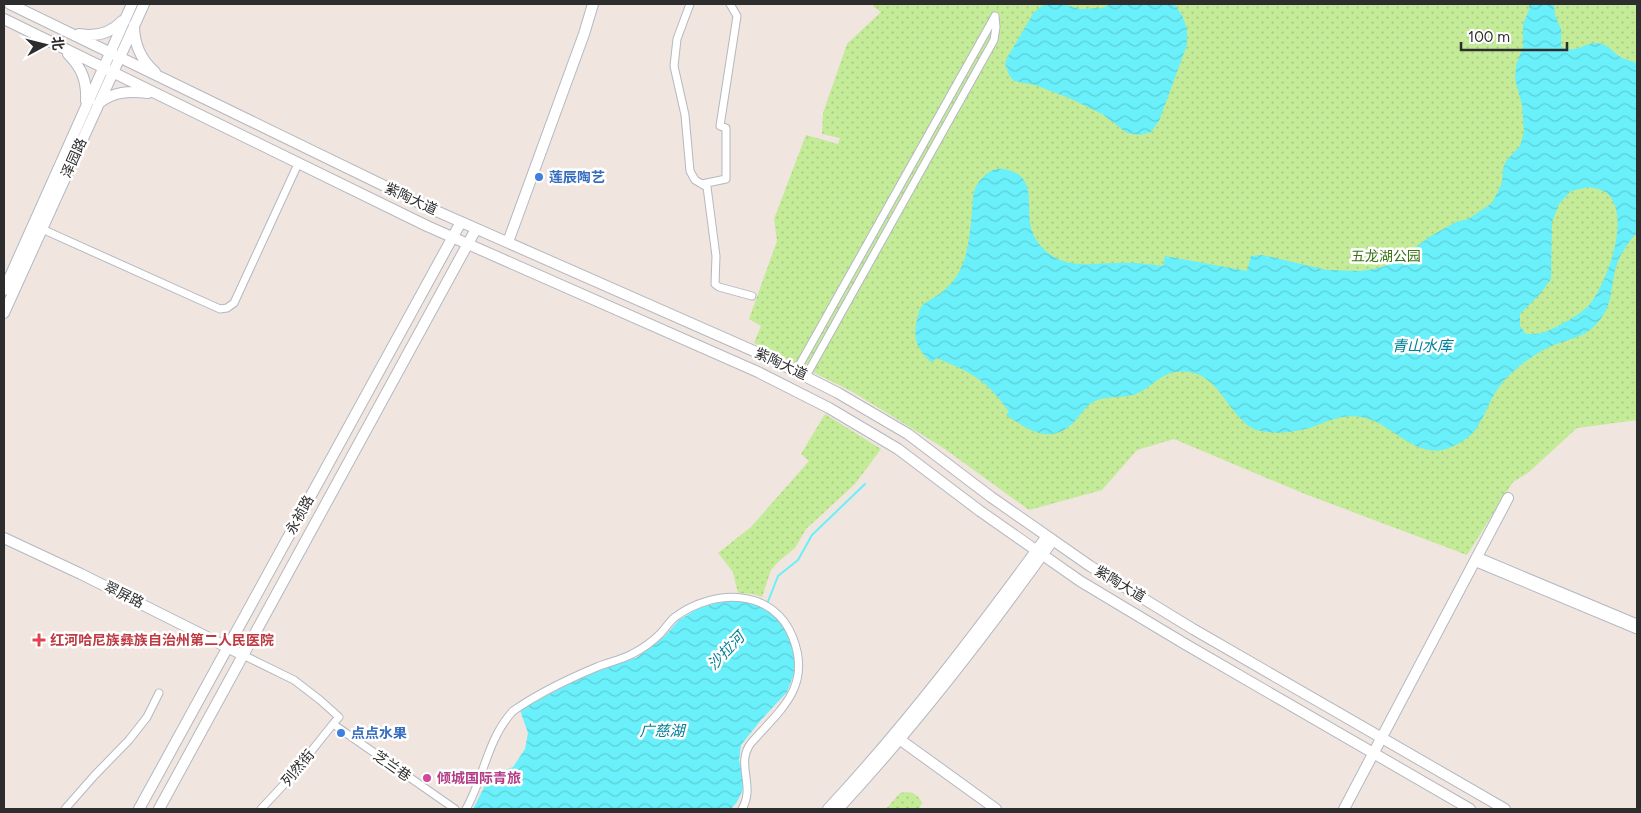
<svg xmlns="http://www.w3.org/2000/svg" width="1641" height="813" viewBox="0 0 1641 813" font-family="Figtree,'Noto Sans SC',sans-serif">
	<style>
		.grass { fill: url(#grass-dots) }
		.water { fill: url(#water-waves); fill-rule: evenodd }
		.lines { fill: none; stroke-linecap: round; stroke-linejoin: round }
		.stream { stroke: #6af0fa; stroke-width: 2 }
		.street-casing { stroke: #b3b8c2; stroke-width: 9 }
		.secondary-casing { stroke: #b3b8c2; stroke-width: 12 }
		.street { stroke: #fff; stroke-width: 7 }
		.secondary { stroke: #fff; stroke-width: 10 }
		.shop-dot { fill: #3f7fe0; stroke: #fff; stroke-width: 2 }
		.health-dot { fill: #e0444e; stroke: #fff; stroke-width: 2 }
		.hotel-dot { fill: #d1479c; stroke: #fff; stroke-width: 2 }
		.labels { text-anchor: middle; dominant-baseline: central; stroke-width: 5; stroke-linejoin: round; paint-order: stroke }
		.street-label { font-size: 14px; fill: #2d2d2d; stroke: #fff }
		.shop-label { font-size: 14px; font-weight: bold; fill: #366cbe; stroke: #fff; text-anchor: start }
		.park-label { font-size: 14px; fill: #3b7414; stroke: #fff }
		.health-label { font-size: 14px; font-weight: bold; fill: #be3a42; stroke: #fff; text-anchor: start }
		.hotel-label { font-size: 14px; font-weight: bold; fill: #b23c85; stroke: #fff; text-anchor: start }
		.water-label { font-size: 15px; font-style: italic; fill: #038197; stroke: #fff }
	</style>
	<defs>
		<pattern id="grass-dots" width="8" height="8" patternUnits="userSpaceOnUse" patternTransform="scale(1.25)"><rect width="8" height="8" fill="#c4eb97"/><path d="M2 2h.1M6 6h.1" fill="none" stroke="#a9ca82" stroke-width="1.8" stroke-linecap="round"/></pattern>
		<pattern id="water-waves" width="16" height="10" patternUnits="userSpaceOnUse" patternTransform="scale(1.25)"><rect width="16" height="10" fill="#6af0fa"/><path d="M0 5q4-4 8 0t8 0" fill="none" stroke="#5cced7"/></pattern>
	</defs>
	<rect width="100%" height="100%" fill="#f0e5df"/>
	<!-- grass -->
	<path class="grass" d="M874,4h763v416l-60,8 -48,44 -16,10 -46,73 -162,-61 -131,-55 -37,11 -35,40 -73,20 -87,-63 -89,-55 -99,-49 7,-17 -12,-7 28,-78 -3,-22 32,-84 32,9 2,-6 -18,-4 1,-21 24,-69 34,-32 -8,-6z
		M825,414l56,35 -26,35 -49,45 -11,19 -16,13 -8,9 -9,27 -9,-3 -15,-1 -5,-21 -15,-19 33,-26 58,-66 -8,-7z
		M906,792c8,0 13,4 16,11l-3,6h-33l14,-16z"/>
	<!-- water -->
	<path class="water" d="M1045,4h17l18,5 22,-1 9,-4h63l8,11 5,14v16l-28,76 -8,11 -11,3 -13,-2 -25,-19 -33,-16 -34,-13 -21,-4 -5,-6 -4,-11 2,-6 27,-46z
		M1529,4h25l1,11 6,14v17c11,9 22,-2 34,-3 12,-1 18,10 27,15 5,2 10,3 15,5v170c-10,10 -19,24 -22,38 -4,16 -3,32 -13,46 -14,20 -27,20 -48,28 -18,7 -39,23 -52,38 -12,14 -16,32 -26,46 -6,9 -23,19 -34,21 -29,5 -50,-25 -76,-32 -20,-5 -33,1 -51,8 -14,5 -32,8 -48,6 -4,-1 -11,-1 -15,-4 -29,-18 -34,-62 -77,-56 -14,2 -23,14 -35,20 -14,8 -32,2 -47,10 -7,4 -13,14 -19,20 -24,24 -45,8 -68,-7l3,-3c-22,-32 -38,-40 -73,-54l-4,5c-14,-13 -20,-23 -15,-43 1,-4 2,-11 5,-14 4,-5 14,-9 19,-13 27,-21 28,-51 31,-82 1,-11 0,-21 7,-29 6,-8 14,-15 25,-13 36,7 20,38 28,62 3,10 13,21 22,26 19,11 42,6 63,6 16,-1 31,1 46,3l2,-10 82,15 4,-15 11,-1 65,15 34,1 18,-3 19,-7 31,-24 27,-15 12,-3 24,-16 10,-20 1,-15 3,-7 14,-15 4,-14 -2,-27 -7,-26 1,-14 7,-18v-23l6,-14zM1589,187c5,1 14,3 18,6 25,23 0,89 -17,111 -8,10 -33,23 -45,28 -6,2 -13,2 -19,2l-6,-8v-12l20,-20 11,-15 1,-57 7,-18 12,-13z
		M727,600l33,1 25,23 10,24 -1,26 -7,18 -26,28 -20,25 -2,15 4,17v12l-6,13 -6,7h-258l17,-33 23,-9 12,-18 3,-16 -8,-23 58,-31 32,-14 26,-7 29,-22 14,-16 20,-12z"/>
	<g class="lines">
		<!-- stream -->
		<path class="stream" d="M767,604l11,-28 20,-16 14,-25 53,-51"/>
		<!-- street casing -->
		<g class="street-casing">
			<path id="street" d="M690,4l-13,35 -3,27 11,49 5,56 5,9 12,7 9,69 -1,28 4,3 33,9
				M702,184l24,-5v-51l-6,-2 17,-110 -7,-12
				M42,229l178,80 7,-1 7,-5 64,-139
				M796,371l199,-355
				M806,376l188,-336 2,-13 -1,-11
				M1477,556l160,67
				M1474,562l163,68
				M243,655l51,25 26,20 19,17 -6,7 122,85
				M65,809l29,-33 35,-36 18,-23 12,-24
				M261,809l28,-30 44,-55
				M466,809c18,-31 21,-70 47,-98 26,-18 55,-32 84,-44 12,-5 24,-7 35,-13 10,-5 20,-12 28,-20 5,-5 9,-12 15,-17 39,-29 99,-29 118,21 19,49 -13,72 -42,105 -16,21 5,43 -9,66"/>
		</g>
		<!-- secondary casing -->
		<g class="secondary-casing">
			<path id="secondary" d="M10,4l424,206 331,146 73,37 70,41 83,63 99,69 103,63 312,180
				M4,19l423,207 331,146 71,36 69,41 82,62 100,70 105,63 285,165
				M134,25c0,19 7,35 21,47
				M79,34c17,3 31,0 43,-13
				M68,54c14,14 19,27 18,47
				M98,104c15,-13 32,-13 50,-11
				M508,242l76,-208 9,-30
				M4,290l128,-286
				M4,313l140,-309
				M4,538l77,36 162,81
				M895,736l101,73
				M139,809l322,-587
				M159,809l317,-580
				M828,809c80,-86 150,-179 219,-273
				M838,809c78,-84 148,-175 215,-269
				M1344,809l164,-311"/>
		</g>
		<!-- street -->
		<use href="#street" class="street"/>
		<!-- secondary -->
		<use href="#secondary" class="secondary"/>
	</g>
	<!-- markers -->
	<g class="shop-dot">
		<circle cx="539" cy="177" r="5"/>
		<circle cx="341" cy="733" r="5"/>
	</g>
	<path class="health-dot" d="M36.5 632.5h5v5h5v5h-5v5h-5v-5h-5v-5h5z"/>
	<circle class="hotel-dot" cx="427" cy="778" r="5"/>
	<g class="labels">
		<!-- street labels -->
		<g class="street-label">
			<text transform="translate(74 158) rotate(-66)">泽园路</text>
			<text transform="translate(411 199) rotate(25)">紫陶大道</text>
			<text transform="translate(781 364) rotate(25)">紫陶大道</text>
			<text transform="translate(300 515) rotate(-61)">永祯路</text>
			<text transform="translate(1120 584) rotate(31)">紫陶大道</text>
			<text transform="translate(124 595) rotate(26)">翠屏路</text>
			<text transform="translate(392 766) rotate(35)">芝兰巷</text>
			<text transform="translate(298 768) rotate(-50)">列然街</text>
		</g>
		<!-- shop labels -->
		<g class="shop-label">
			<text x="549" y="177">莲辰陶艺</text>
			<text x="351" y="733">点点水果</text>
		</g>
		<!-- park labels -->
		<g class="park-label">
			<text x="1386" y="256">五龙湖公园</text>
		</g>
		<!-- health labels -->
		<g class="health-label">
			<text x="50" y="640">红河哈尼族彝族自治州第二人民医院</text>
		</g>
		<!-- hotel labels -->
		<g class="hotel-label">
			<text x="437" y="778">倾城国际青旅</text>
		</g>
		<!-- water labels -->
		<g class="water-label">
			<text x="1422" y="346">青山水库</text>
			<text transform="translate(726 651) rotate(-46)">沙拉河</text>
			<text x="662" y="731">广慈湖</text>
		</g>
	</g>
	<!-- border -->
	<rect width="1641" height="813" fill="none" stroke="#2d2d2d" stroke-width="10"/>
	<!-- north arrow -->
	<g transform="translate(45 45) rotate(83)" stroke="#ffffff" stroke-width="4" paint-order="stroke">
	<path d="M0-4L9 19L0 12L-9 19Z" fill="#2d2d2d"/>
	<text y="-8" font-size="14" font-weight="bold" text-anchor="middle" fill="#2d2d2d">北</text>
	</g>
	<!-- scale -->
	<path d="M1461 42v8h106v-8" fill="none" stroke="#2d2d2d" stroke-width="2.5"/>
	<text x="1468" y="42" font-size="15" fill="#2d2d2d" stroke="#ffffff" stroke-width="4" paint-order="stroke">100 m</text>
</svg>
